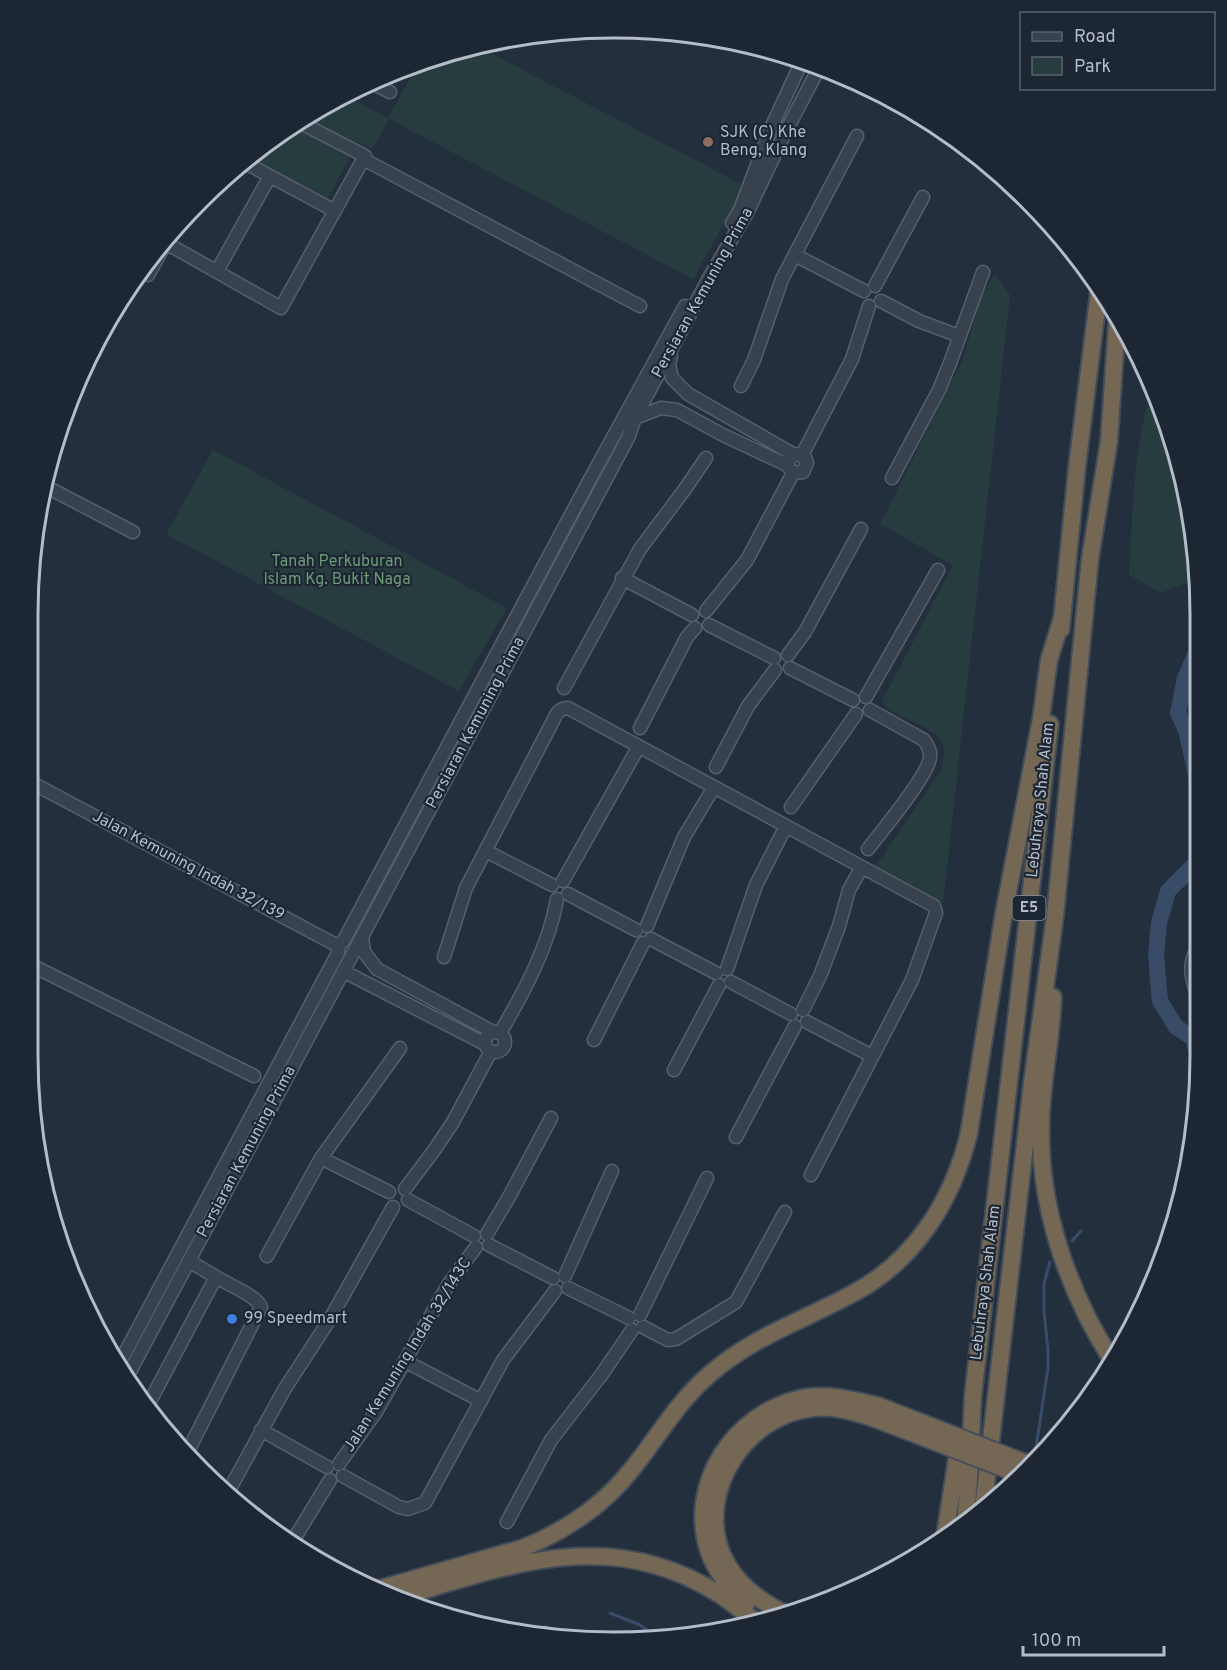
<svg xmlns="http://www.w3.org/2000/svg" width="1227" height="1670" viewBox="0 0 1227 1670" font-family="Overpass,sans-serif">
	<style>
		.green { fill: #263c3f }
		.lines { fill: none; stroke-linecap: round; stroke-linejoin: round }
		.stream { stroke: #394c67; stroke-width: 3 }
		.river { stroke: #394c67; stroke-width: 16 }
		.minor-casing { stroke: #565f6c; stroke-width: 15 }
		.highway-casing { stroke: #434c59; stroke-width: 20 }
		.minor { stroke: #38414e; stroke-width: 12 }
		.highway { stroke: #746855; stroke-width: 16 }
		.highway-bridge-casing { stroke: #434c59; stroke-width: 20; stroke-linecap: butt }
		.highway-bridge { stroke: #746855; stroke-width: 16 }
		.education-dot { fill: #8d6e63; stroke: #1d2633; stroke-width: 2 }
		.shop-dot { fill: #3f7fe0; stroke: #1d2633; stroke-width: 2 }
		.labels { text-anchor: middle; dominant-baseline: central; stroke-width: 4.5; stroke-linejoin: round; paint-order: stroke }
		.shield { fill: #1d2633; stroke: #878f9c; stroke-width: 1.5 }
		.shield-label { font-size: 15px; font-weight: bold; fill: #b4bcc9 }
		.poi-label { font-size: 16px; fill: #b4bcc9; stroke: #1d2633; text-anchor: start }
		.street-label { font-size: 16px; fill: #b4bcc9; stroke: #1d2633 }
		.park-label { font-size: 16px; fill: #6b9a76; stroke: #1d2633 }
		.rim { fill: none; stroke: #b4bcc9; stroke-width: 3 }
	</style>
	<rect width="100%" height="100%" fill="#242f3e"/>
	<!-- green -->
	<path class="green" d="M475,45l270,141 -52,93 -304,-160 -17,30 -14,-7 -31,58 -80,-43 10,-9 86,-54 45,24 31,-55 43,-16z
		M995,274l15,21 -67,608 -68,-36 66,-97 4,-20 -8,-16 -51,-26 -4,-7 71,-136 -73,-41 83,-165 18,-62z
		M1153,384l42,153v43l-34,13 -32,-18c3,-62 5,-131 24,-191z
		M213,450l294,158 -48,83 -293,-157z"/>
	<g class="lines">
		<!-- stream -->
		<path class="stream" d="M1072,1241l9,-10
			M1034,1461l14,-93v-18l-4,-38v-28l6,-22
			M610,1613l30,12 20,15"/>
		<!-- river -->
		<path class="river" d="M1196,653l-11,25 -7,35 8,17 11,48
			M1197,858l-1,5 -28,28 -9,32 -3,32 4,46 16,26 17,11 5,18"/>
		<!-- minor casing -->
		<g class="minor-casing">
			<path id="minor" d="M370,82l20,10
				M363,159l277,147
				M242,161l93,50
				M732,223l8,-13 31,-82 32,-69
				M166,243l115,65 84,-152 -66,-34
				M795,255l69,36
				M140,270l8,5 25,-45
				M217,271l53,-95
				M875,286l48,-89
				M881,301l38,20 40,15
				M671,356l-2,9 3,13 16,16 105,60
				M741,386l13,-26 28,-81 75,-143
				M635,418l26,-10 16,2 48,26 62,29 6,8 10,-1 4,-9 -2,-6 -9,-3 -7,4 -2,7
				M802,455l50,-96 17,-53
				M892,478l47,-88 11,-27 33,-91
				M43,485l90,47
				M622,578l70,37
				M706,611l41,-51 46,-87
				M709,625l65,33
				M788,655l17,-23 56,-103
				M790,668l63,32
				M564,688l76,-139 45,-60 21,-31
				M866,697l72,-127
				M640,728l47,-91 8,-9
				M716,767l32,-61 27,-36
				M38,786l300,160
				M791,807l65,-93
				M868,849c13,-17 61,-74 62,-92 1,-7 -3,-12 -6,-17l-54,-30
				M486,851l66,34
				M563,881l76,-135
				M568,894l68,36
				M647,926l37,-89 30,-50
				M362,937l2,15 13,17 116,63
				M651,939l65,34
				M1198,948c-12,17 -5,33 0,51
				M444,957l22,-69 87,-167c3,-7 6,-13 15,-13l366,198 2,7 -24,67 -101,195
				M27,963l227,113
				M727,969l29,-84 30,-59
				M343,971l142,73
				M731,982l60,32
				M803,1010l17,-34 19,-50 10,-36 13,-23
				M807,1022l65,34
				M485 1042a10 10 0 1 1 20 0a10 10 0 1 1-20 0Z
				M500,1033c24,-41 49,-87 57,-134
				M594,1040l49,-97
				M674,1070l45,-85
				M736,1137l59,-111
				M321,1158l68,34
				M405,1189l30,-40 18,-27 38,-71
				M408,1200l66,36
				M487,1234l22,-37 42,-79
				M489,1245l64,33
				M267,1256l54,-98 79,-110
				M565,1276l47,-105
				M568,1288l61,30
				M640,1315l67,-137
				M643,1327l25,13 8,-1 60,-37 49,-90
				M405,1361l76,40
				M118,1366l220,-413v-7l6,-6 245,-459 96,-175
				M127,1377l501,-939 7,-20 74,-140 38,-65 38,-80 35,-67
				M148,1405l68,-128 -27,-16
				M261,1430l66,37
				M186,1455l75,-148c-4,-11 -34,-23 -45,-30
				M339,1464l37,-52 72,-127 28,-38
				M343,1476l56,31 9,2 17,-6 78,-143 52,-69
				M228,1492l56,-102 46,-71 63,-112
				M507,1522l44,-82 51,-66 30,-44
				M294,1539l36,-59
				M544,1635l1,-2"/>
		</g>
		<!-- highway casing -->
		<g class="highway-casing">
			<path id="highway" d="M1061,629l16,-162 22,-176
				M1053,997c-1,41 -11,81 -12,123 -3,85 26,170 72,242
				M983,1510l49,-427 23,-167 35,-357 19,-118 8,-118
				M965,1525l4,-46 4,-83 77,-672
				M945,1535l15,-97
				M375,1590l148,-42c42,-17 81,-43 109,-79 26,-32 46,-68 78,-95 42,-37 94,-54 142,-80 63,-33 101,-94 117,-161l34,-215 38,-199 8,-59 13,-42
				M398,1598c112,-33 212,-73 321,-4 12,8 24,18 36,27
				M746,1604c-15,-14 -30,-32 -37,-52 -23,-68 25,-139 93,-154 25,-5 52,2 77,8
				M788,1615c-28,-13 -54,-33 -66,-61 -26,-64 25,-140 92,-146 20,-2 40,4 59,10"/>
		</g>
		<!-- minor -->
		<use href="#minor" class="minor"/>
		<!-- highway -->
		<use href="#highway" class="highway"/>
		<!-- highway-bridge casing -->
		<g class="highway-bridge-casing">
			<path id="highway-bridge" d="M879,1406l152,59
				M873,1418l148,57"/>
		</g>
		<!-- highway-bridge -->
		<use href="#highway-bridge" class="highway-bridge"/>
	</g>
	<!-- markers -->
	<circle class="education-dot" cx="708" cy="142" r="6"/>
	<circle class="shop-dot" cx="232" cy="1319" r="6"/>
	<g class="labels">
		<!-- shield labels -->
		<rect class="shield" x="1012.5" y="896" width="33" height="24" rx="4.5"/>
		<g class="shield-label">
			<text x="1029" y="908">E5</text>
		</g>
		<!-- poi labels -->
		<g class="poi-label">
			<text x="720" y="133">SJK (C) Khe<tspan x="720" dy="18">Beng, Klang</tspan></text>
			<text x="244" y="1319">99 Speedmart</text>
		</g>
		<!-- street labels -->
		<g class="street-label">
			<text transform="translate(703 293) rotate(-61)">Persiaran Kemuning Prima</text>
			<text transform="translate(476 723) rotate(-62)">Persiaran Kemuning Prima</text>
			<text transform="translate(1041 800) rotate(-84)">Lebuhraya Shah Alam</text>
			<text transform="translate(188 866) rotate(28)">Jalan Kemuning Indah 32/139</text>
			<text transform="translate(247 1152) rotate(-62)">Persiaran Kemuning Prima</text>
			<text transform="translate(986 1283) rotate(-83)">Lebuhraya Shah Alam</text>
			<text transform="translate(408 1355) rotate(-58)">Jalan Kemuning Indah 32/143C</text>
		</g>
		<!-- park labels -->
		<g class="park-label">
			<text x="337" y="562">Tanah Perkuburan<tspan x="337" dy="18">Islam Kg. Bukit Naga</tspan></text>
		</g>
	</g>
	<!-- crop -->
	<path d="M0 0H1227V1670H0ZM614 38H614A576 576 0 0 1 1190 614V1056A576 576 0 0 1 614 1632H614A576 576 0 0 1 38 1056V614A576 576 0 0 1 614 38Z" fill="#1d2633" fill-rule="evenodd"/>
	<path class="rim" d="M614 38H614A576 576 0 0 1 1190 614V1056A576 576 0 0 1 614 1632H614A576 576 0 0 1 38 1056V614A576 576 0 0 1 614 38Z"/>
	<!-- legend -->
	<rect x="1020" y="12" width="195" height="78" fill="#1d2633" stroke="#59626f" stroke-width="1.5"/>
	<rect x="1032" y="32" width="30" height="9" fill="#38414e" stroke="#59626f" stroke-width="1.5"/>
	<text x="1074" y="42" font-size="18" fill="#b4bcc9">Road</text>
	<rect x="1032" y="57" width="30" height="18" fill="#263c3f" stroke="#59626f" stroke-width="1.5"/>
	<text x="1074" y="72" font-size="18" fill="#b4bcc9">Park</text>
	<!-- scale -->
	<path d="M1023 1646v9h141v-9" fill="none" stroke="#b4bcc9" stroke-width="3"/>
	<text x="1032" y="1646" font-size="18" fill="#b4bcc9" stroke="#1d2633" stroke-width="4.5" paint-order="stroke">100 m</text>
</svg>
